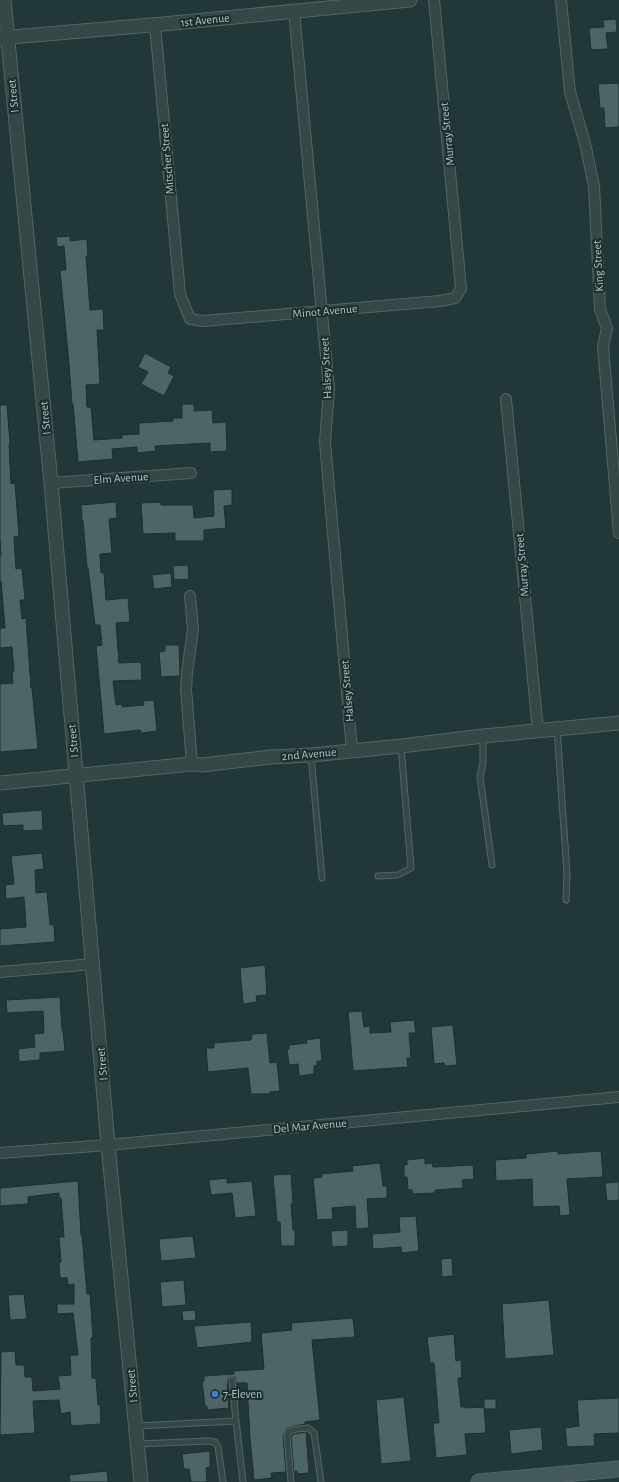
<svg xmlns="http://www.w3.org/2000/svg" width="619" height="1482" viewBox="0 0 619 1482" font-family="'Alegreya Sans',sans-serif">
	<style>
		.building { fill: #4e6566; stroke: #1d2e2f }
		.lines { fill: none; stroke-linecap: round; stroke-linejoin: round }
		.service-casing { stroke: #546566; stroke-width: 7 }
		.minor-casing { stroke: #546566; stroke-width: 12 }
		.tertiary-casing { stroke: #546566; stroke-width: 15 }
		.secondary-casing { stroke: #546566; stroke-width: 17 }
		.service { stroke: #364748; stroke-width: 5 }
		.minor { stroke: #364748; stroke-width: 10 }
		.tertiary { stroke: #364748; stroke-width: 13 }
		.secondary { stroke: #44595b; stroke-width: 15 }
		.shop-dot { fill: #3f7fe0; stroke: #1b2c2d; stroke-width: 1.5 }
		.labels { text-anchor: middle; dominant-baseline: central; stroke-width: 4; stroke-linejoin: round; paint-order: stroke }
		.street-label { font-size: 12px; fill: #b1c3c4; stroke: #1b2c2d }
		.poi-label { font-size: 12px; fill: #b1c3c4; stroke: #1b2c2d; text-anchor: start }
	</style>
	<rect width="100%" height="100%" fill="#223738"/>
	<!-- building -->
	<path class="building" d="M616,19l1,13 -11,1 2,16 -17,1 -2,-22 15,-1 -1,-7z
		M619,83v44l-14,1 -1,-20h-4l-2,-24z
		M70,236v5l17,-2 1,17h-2l4,54 13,-1 1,21h-7l3,54 -14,1 1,22h4l3,33 28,-2v-3l17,-1v-11l34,-2v-3h9v-14h12v7l18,-1 1,13 13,-1 1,29 -17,1v-9l-55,3 1,5 -19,2v-6l-25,2 1,10 -35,3 -5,-58h-1l-3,-40 -9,-94h6l-2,-24 -7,1 -1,-10z
		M145,353l26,14 -3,6 6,3 -10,20 -23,-12 7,-12 -10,-5z
		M0,405h7l3,39 -1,1 2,39 4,-1 4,53 -5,1 2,32 6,-1 3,32h-5l2,19 4,-1 5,70h1l6,61 -38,3v-68l13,-1 -1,-12h2l-2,-24 -12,1v-20h5l-4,-47h-1v-26h1l-1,-17z
		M232,489v16l-8,1 2,22 -22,2v11h-29v-8l-32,1 -2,-31 20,-1v3h32l1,13 20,-2 -1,-26z
		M116,502l1,16 -8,1 3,34 -12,1 1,19h3l2,27 22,-2 2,24 -14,1 3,40 22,-1 1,18 -29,1 3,24 6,-1v3l22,-2 -1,-4 11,-1 3,31 -16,2 -1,-3 -36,4 -8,-88 6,-1 -2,-20h-5l-7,-57h-1l-4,-47h-1l-1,-16z
		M188,565l1,14 -15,1 -1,-14z
		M171,573l1,14 -18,2 -2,-14z
		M165,645h14l1,31 -19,1 -2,-25 6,-1z
		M42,810l1,20 -20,1v-6l-20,1 -1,-13z
		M42,853l2,16 -9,1 1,23 11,-1 3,33h4l1,17 -55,4v-17l26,-2 -2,-30 -18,2 -1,-14 9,-1 -3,-28z
		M265,965l2,30 -11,1 1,6 -14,2 -3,-36z
		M60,997l2,34h1l2,20 -25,2v7l-21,2 -1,-13 17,-2 -1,-13 10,-1 -1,-22 -36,2 -1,-13z
		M362,1011l2,16 6,-1v7l21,-1 -1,-10 24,-2 2,13h-7l2,25h-4l1,9 -55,4 -5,-59z
		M453,1025l4,40 -12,1 -1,-3 -10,1 -3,-37z
		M267,1033l3,30 7,-1 3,29 -10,1v2h-19l-3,-26 -40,4 -2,-24h8v-5l37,-3 1,-6z
		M320,1038l2,23h-5v4l-3,1v8l-15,2 -1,-12 -9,1 -2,-16h2v-4l18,-2 -1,-3z
		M558,1151v3l43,-3 2,26 -36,2 3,36 -10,1 -1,-10 -26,1 -1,-28 -36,2 -1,-21 31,-2v-4z
		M425,1158v6l7,-1 1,4 40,-2 1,14 -12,1 1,8 -28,2v3l-22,1 -1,-4h-4l-1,-13h-3v-12h3v-5z
		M380,1163l3,23h4v12l-20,1 2,29 -13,1 -1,-23 -23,2 1,11 -16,1 -4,-42 9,-1 -1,-3 32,-3 -1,-5z
		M291,1174l2,30h-2l2,26h2v16h-14l-1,-24h-3l-4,-47z
		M227,1178v5l25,-2 4,35 -21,2 -3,-25 -21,2 -2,-15z
		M78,1181l3,54h1l5,59h3l3,43 -2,1 1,40h4l2,27 2,-1 1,20 -30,2 -1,-14 -9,2 -2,-14 -26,1 2,32 -35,2 1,-83 14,-1 1,14h8l1,12h7l1,14 27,-2 -2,-13 13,-1 -1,-20h8l-5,-42 -16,1v-10h17v-20l-6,1 -1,-7h-7l-1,-15 2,-1 -2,-25h5l-3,-39h-2v-5l-31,4v7l-28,2v-18z
		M619,1182v18l-12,1 -2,-18z
		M416,1216l3,35 -17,2 -1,-6 -28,2 -1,-15 28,-2 -1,-15z
		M348,1230v16l-16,1 -1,-16z
		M193,1236l3,22 -35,3 -2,-22z
		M452,1258l1,18 -11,1 -1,-18z
		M184,1280l2,25 -24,2 -2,-25z
		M24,1294l3,25 -17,1 -2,-25z
		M549,1300l5,55 -49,4 -3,-55z
		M195,1310l1,10 -13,1 -1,-10z
		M353,1318l2,19 -43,3 8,80 -15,2v2l-11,2 -7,3 -4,7 3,36 -15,1 1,5 -18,2 -4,-42 -3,-55h-11l-1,-6h-5l-2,2v5h-1l2,24 -22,2v-4h-2l-3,-25h2v-5l30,-2v-3l30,-2 -3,-36 31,-3 -1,-7z
		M251,1322l1,20 -55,6 -3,-22z
		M454,1334l2,27 5,-1 1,18h-4l3,29h4v1l19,-1 2,26 -21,1 2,21 -31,3 -3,-35h6l-5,-60h-4l-3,-26z
		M404,1397l7,64 -30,3 -5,-64z
		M619,1398v35l-25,1 1,12 -28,1 -2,-19 14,-2 -2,-26z
		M484,1399h12v10h-12z
		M541,1427l2,23 -32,4 -2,-24z
		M306,1432l3,41 -11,1 -1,-3 -3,1 -3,-35 3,-3z
		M210,1451v16l-4,1 1,14h-16l-2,-13h-5l-2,-15z
		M107,1471l1,11h-38l-1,-7z"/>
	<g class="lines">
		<!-- service casing -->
		<g class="service-casing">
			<path id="service" d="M557,729l10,144 -1,27
				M483,737v26l-3,14 12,88
				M311,755l11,123
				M378,876l20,-1 13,-7 -10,-121
				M236,1421l7,61
				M136,1426l100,-5 -4,-41
				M138,1444l71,-3 6,1 3,5 5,35
				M291,1482l-4,-46c2,-8 13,-7 21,-8l6,5 7,49"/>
		</g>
		<!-- minor casing -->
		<g class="minor-casing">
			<path id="minor" d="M561,0l9,92 15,51 9,43 6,123 7,19 -4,19 16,186
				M294,11l35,378 -4,53 27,308
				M155,25l25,269 10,25 13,2 237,-20 15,-3 6,-9 -27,-289
				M506,399l32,332
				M51,483l140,-10
				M190,596l3,33 -6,44 -1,16 6,75
				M0,972l93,-8
				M0,1153l108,-8 511,-48"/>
		</g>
		<!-- tertiary casing -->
		<g class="tertiary-casing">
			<path id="tertiary" d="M4,0l47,483 57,662 33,337
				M0,38l163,-14 247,-24
				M0,783l192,-19 10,1 69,-8 40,-2 90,-9 82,-10 136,-13"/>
		</g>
		<!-- secondary casing -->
		<g class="secondary-casing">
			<path id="secondary" d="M479,1482l140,-13"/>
		</g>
		<!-- service -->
		<use href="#service" class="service"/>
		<!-- minor -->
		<use href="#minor" class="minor"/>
		<!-- tertiary -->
		<use href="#tertiary" class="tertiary"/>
		<!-- secondary -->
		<use href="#secondary" class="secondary"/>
	</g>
	<!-- markers -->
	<circle class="shop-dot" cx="215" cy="1394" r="4"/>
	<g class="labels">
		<!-- street labels -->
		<g class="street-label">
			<text transform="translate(205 20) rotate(-6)">1st Avenue</text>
			<text transform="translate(13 96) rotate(-96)">I Street</text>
			<text transform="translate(447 134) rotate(-96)">Murray Street</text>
			<text transform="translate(167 159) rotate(-95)">Mitscher Street</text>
			<text transform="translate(598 266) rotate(-93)">King Street</text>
			<text transform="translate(325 311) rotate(-5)">Minot Avenue</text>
			<text transform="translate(326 368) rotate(-93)">Halsey Street</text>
			<text transform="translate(45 418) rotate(-96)">I Street</text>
			<text transform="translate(121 478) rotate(-4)">Elm Avenue</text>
			<text transform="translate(522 565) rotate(-95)">Murray Street</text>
			<text transform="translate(347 691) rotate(-95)">Halsey Street</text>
			<text transform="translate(73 741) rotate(-95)">I Street</text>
			<text transform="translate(309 754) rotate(-5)">2nd Avenue</text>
			<text transform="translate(102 1064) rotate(-95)">I Street</text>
			<text transform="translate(310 1126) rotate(-5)">Del Mar Avenue</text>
			<text transform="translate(132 1386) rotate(-95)">I Street</text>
		</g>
		<!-- poi labels -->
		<g class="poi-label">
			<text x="223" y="1394">7-Eleven</text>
		</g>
	</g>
</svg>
